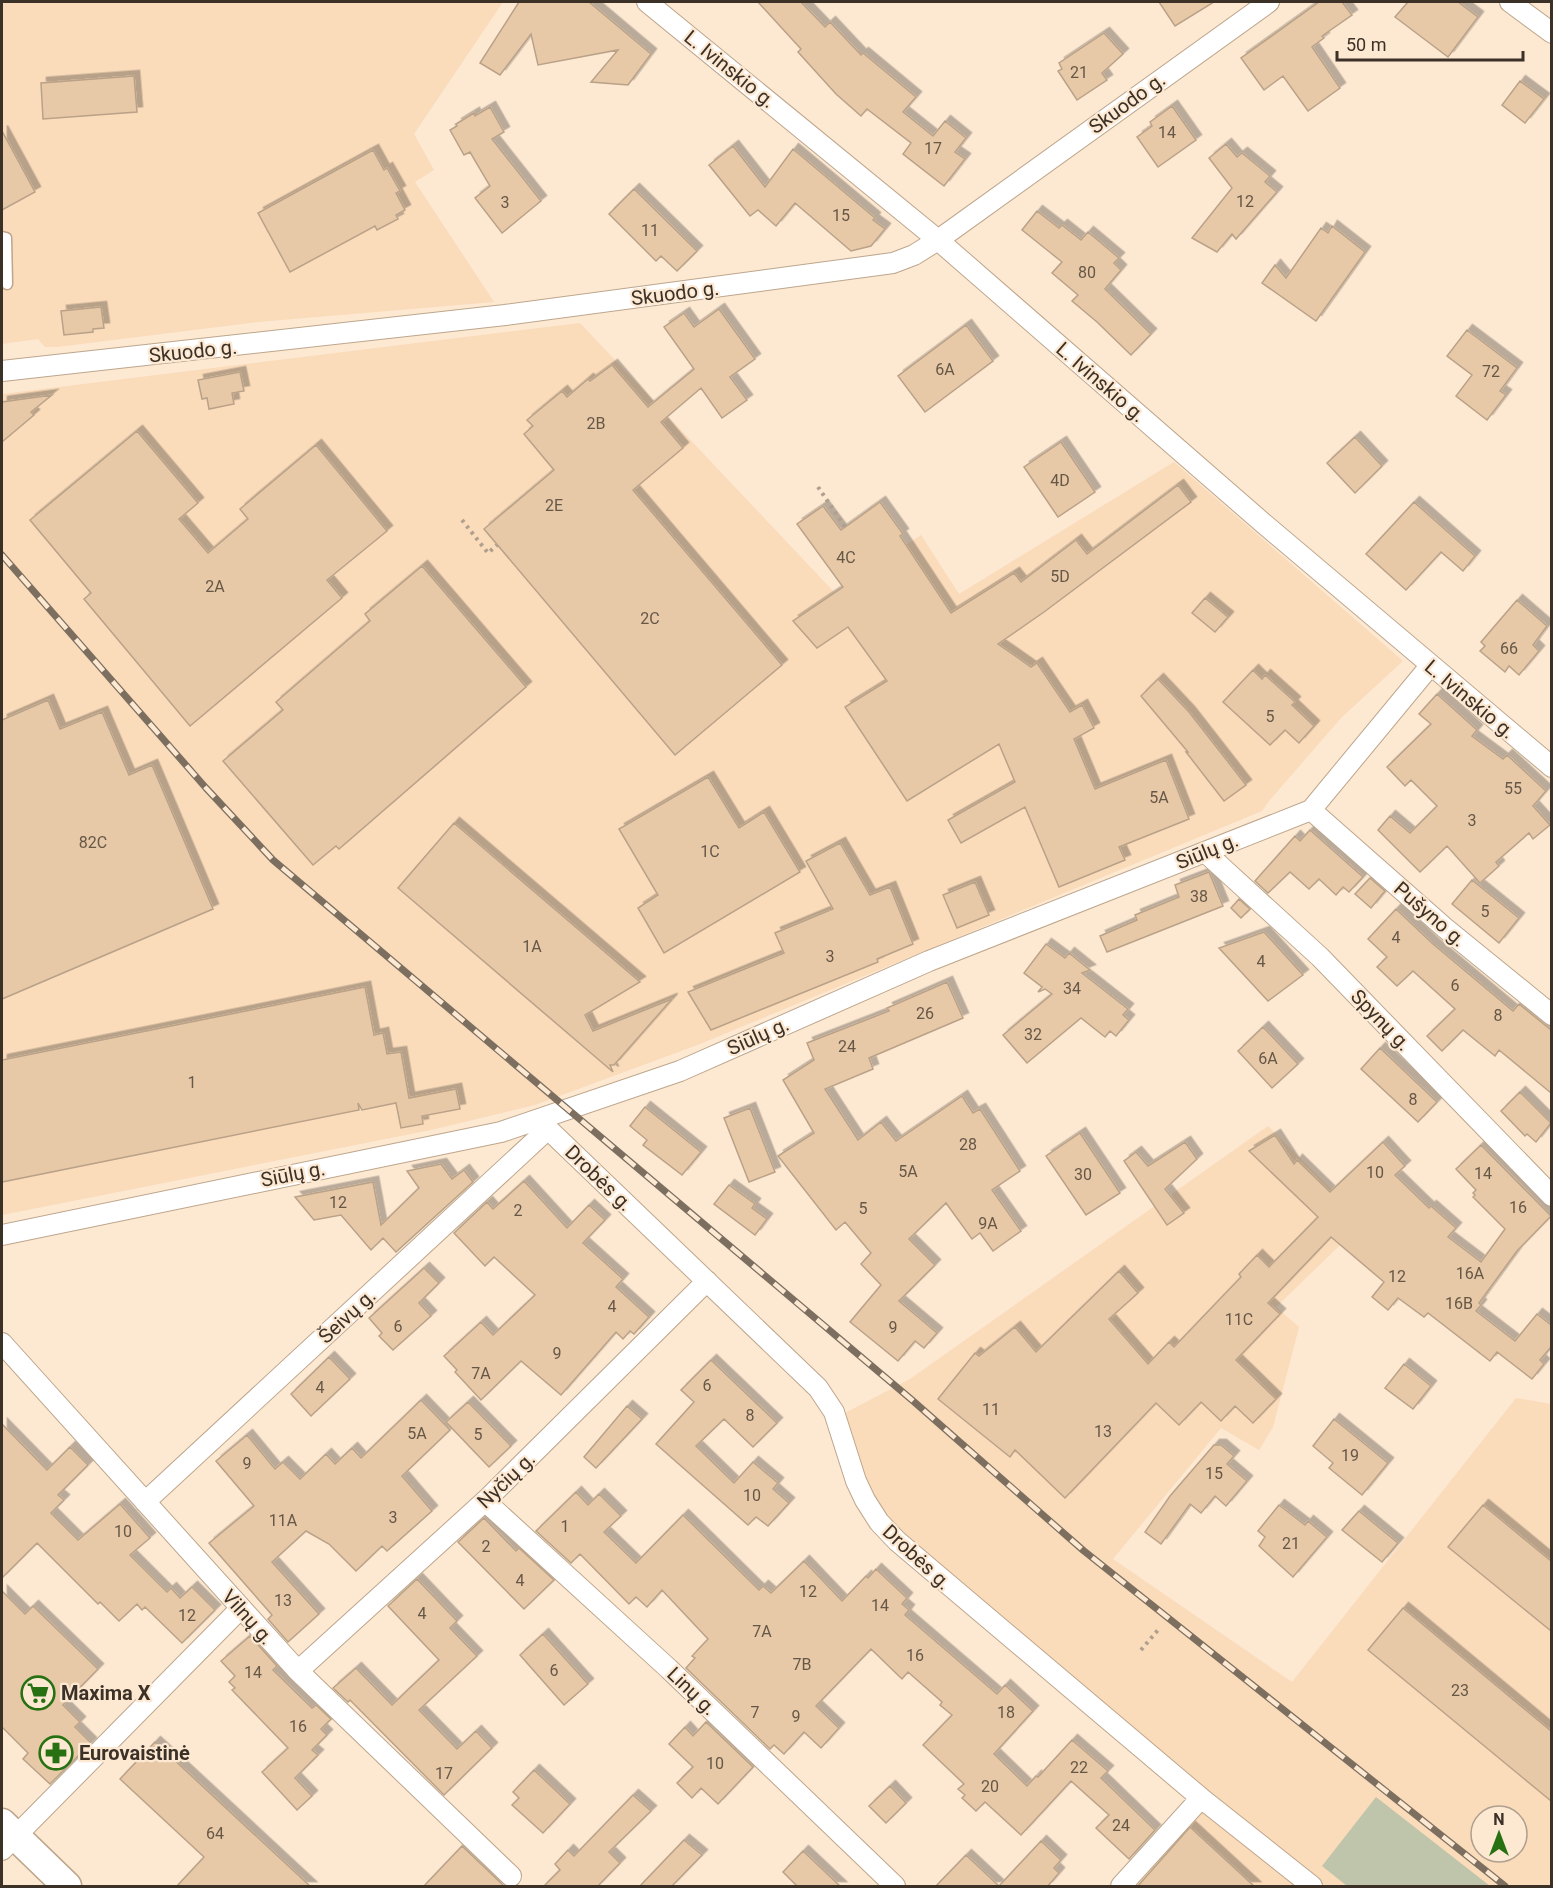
<svg xmlns="http://www.w3.org/2000/svg" width="1553" height="1888" viewBox="0 0 1553 1888" font-family="Roboto,sans-serif">
	<style>
		.built { fill: #fadbba; fill-rule: evenodd }
		.green { fill: #bfc5aa }
		.building { fill: #e7c9a7; stroke: #baa288; stroke-width: 1.5; filter: url(#shadow) }
		.lines { fill: none; stroke-linecap: round; stroke-linejoin: round }
		.lane-casing { stroke: #bda68c; stroke-width: 13 }
		.street-casing { stroke: #bda68c; stroke-width: 22 }
		.secondary-casing { stroke: #bda68c; stroke-width: 31 }
		.path { stroke: #af9f8e; stroke-width: 4; stroke-dasharray: 3 4.5; stroke-linecap: butt }
		.lane { stroke: #fff; stroke-width: 10 }
		.street { stroke: #fff; stroke-width: 20 }
		.secondary { stroke: #fff; stroke-width: 28 }
		.rail-casing { stroke: #7c6f60; stroke-width: 7 }
		.rail { stroke: #fde8d2; stroke-width: 4.5; stroke-dasharray: 14; stroke-linecap: butt }
		.labels { text-anchor: middle; dominant-baseline: central; stroke-width: 4.5; stroke-linejoin: round; paint-order: stroke }
		.number-label { font-size: 16px; fill: #665747 }
		.street-label { font-size: 20px; fill: #3b3127; stroke: #fde8d2 }
		.poi-label { font-size: 20px; font-weight: bold; fill: #3b3127; stroke: #fde8d2; text-anchor: start }
	</style>
	<defs>
		<filter id="shadow"><feDropShadow dx="5.5" dy="-5.5" stdDeviation="0" flood-color="#0004"/></filter>
	</defs>
	<rect width="100%" height="100%" fill="#fde8d2"/>
	<!-- built -->
	<path class="built" d="M2,2h501l-89,132 20,36 -19,12 79,120 -236,20 -201,25h-12l-7,-8 -36,5z
		M580,323l254,269 87,-57 38,59 215,-132 229,199 -62,57 -72,83 -7,10 -562,233 -165,61 -104,25 -429,85v-821z
		M1268,1126l96,96 -88,85 23,20 -26,100 -14,23 -38,-22 -108,131 179,123 224,-284 35,6v482h-430l80,-88 -260,-218 -67,-73 -29,-94 65,-34zM1481,1816h36v36h-36z"/>
	<!-- green -->
	<path class="green" d="M1376,1797l114,89h-143l-25,-20z"/>
	<!-- building -->
	<path class="building" d="M519,2h70l62,52 -23,31 -37,-3 27,-32 -80,15 -7,-31 -31,41 -20,-12z
		M758,2h43l24,25 5,-5 31,33 2,-2 53,44 -13,15 30,24 12,-15 21,17 -11,14 10,7 -21,27 -41,-32 8,-11 -44,-34 -6,7 -25,-22 -38,-42 3,-3z
		M1159,2h55l-39,24z
		M1319,2h23l10,13 -30,21 2,2 -12,9 28,41 -32,23 -25,-35 -19,14 -23,-32z
		M1408,2h50l20,15 -30,40 -53,-40z
		M1104,33l19,21 -21,19 5,7 -30,20 -19,-29 4,-2 -3,-6z
		M134,76l3,36 -94,7 -2,-36z
		M1520,81l24,18 -19,24 -23,-18z
		M1172,106l24,34 -38,27 -21,-30 15,-11 -2,-4z
		M490,107l14,25 -12,7 49,62 -39,32 -27,-35 15,-12 -20,-34 -6,3 -14,-25 7,-4 -1,-2 18,-11 1,3z
		M2,131l33,61 -33,18z
		M1226,144l11,13 5,-4 28,23 -5,6 12,10 -41,47 -4,-5 -15,18 -25,-14 40,-50 -23,-30z
		M733,146l32,41 28,-38 82,69 -2,2 12,9 -14,17 -20,5 -56,-48 -19,23 -18,-16 -8,6 -41,-51z
		M373,150l11,20 3,-2 13,23 -4,2 9,17 -9,5 2,4 -21,11 -2,-4 -85,46 -32,-59z
		M634,189l63,62 -20,20 -16,-15 -5,5 -47,-47z
		M1037,211l22,17 3,-3 19,15 7,-8 31,26 -5,5 7,7 -16,19 46,45 -20,21 -34,-33 -25,-21 6,-6 -26,-22 10,-11 -40,-32z
		M1332,226l33,26 -49,69 -54,-38 13,-18 11,13 35,-50 7,5z
		M101,307l3,21 -11,1v3l-29,3 -3,-24z
		M719,309l36,50 -25,18 17,23 -25,18 -21,-30 -40,34 22,26 -50,42 149,175 -107,90 -191,-226 70,-59 -30,-36 9,-8 -6,-6 35,-29 5,6 21,-18 2,2 22,-16 36,42 46,-38 -30,-42 20,-14 10,14z
		M966,325l27,36 -68,51 -27,-36z
		M1467,330l50,38 -17,23 6,4 -19,25 -31,-24 16,-21 -25,-19z
		M240,372l4,19 -12,2 2,11 -25,5 -2,-11 -5,1 -4,-19z
		M52,395l-21,17 3,3 -32,27v-40z
		M137,431l61,72 -19,16 29,34 40,-34 -8,-10 76,-64 71,86 -60,49 15,18 -152,128 -106,-127 7,-6 -61,-73z
		M1355,437l27,29 -27,27 -28,-30z
		M1061,442l34,50 -37,25 -34,-50z
		M1178,485l13,17 -147,110 -46,32 33,23 6,-4 33,49 12,-7 12,23 -20,11 21,50 71,-29 23,59 -70,28 6,13 -66,27 -34,-80 -64,36 -13,-23 67,-38 -16,-38 -92,57 -62,-94 42,-26 -39,-54 -31,21 -24,-27 50,-34 -46,-63 26,-18 18,24 39,-28 23,32 -3,2 51,77 63,-40 7,9 55,-42 11,14z
		M1414,502l61,54 -12,15 -22,-19 -35,38 -40,-36z
		M422,566l104,121 -187,162 -3,-3 -23,19 -90,-104 60,-51 -7,-8 94,-81 -5,-7z
		M1205,598l23,19 -13,15 -23,-19z
		M1517,600l30,26 -14,19 6,6 -20,24 -10,-9 -4,6 -25,-21 5,-5 -4,-4z
		M1253,670l9,9 3,-4 30,27 -3,3 22,21 -15,17 -14,-13 -15,15 -47,-43z
		M1158,679l31,33 57,73 -22,16 -38,-49h2l-47,-56z
		M1437,694l40,36 -5,6 31,23 4,-4 39,36 -13,15 17,19 -17,14 -4,-6 -33,29 3,4 -19,17 -33,-37 -27,26 -42,-42 12,-14 20,17 27,-27 -26,-26 -6,6 -18,-19 44,-43 -12,-10z
		M48,700l12,29 42,-17 27,63 23,-10 61,144 -211,90v-279z
		M708,777l31,51 25,-16 36,60 -136,81 -26,-45 20,-13 -39,-66z
		M454,823l186,159 -55,33 8,16 79,-32 -58,66h-4l3,7 -215,-184z
		M1310,830l53,47 -14,15 -6,-5 -7,8 -17,-16 -10,10 -19,-17 -22,21 -13,-12 40,-45 5,5z
		M840,843l30,52 20,-8 23,57 -36,15 1,3 -167,68 -23,-38 96,-39 -9,-20 58,-24 -27,-48z
		M1209,872l14,34 -116,46 -7,-16 37,-16 -2,-5 44,-18 -4,-12z
		M1370,878l15,13 -14,17 -16,-14z
		M1472,880l47,38 -20,25 -47,-39z
		M975,882l14,33 -32,13 -14,-33z
		M1239,899l11,10 -9,9 -10,-10z
		M1396,909l37,35 80,67 6,-7 32,26v63l-52,-43 -4,6 -32,-26 -21,21 -15,-15 28,-27 -42,-38 -16,15 -20,-19 10,-10 -19,-18z
		M1264,932l39,43 -35,26 -49,-53z
		M1046,944l19,14 4,-5 21,17 -8,3 46,36 -5,6 6,5 -13,16 -6,-5 -5,6 -24,-19 -54,45 -24,-28 49,-41 -7,-5 -7,3 4,-5 -18,-14z
		M947,982l16,36 -94,40 4,11 -48,20 33,51 23,-18 15,19 66,-45 11,17 7,-4 40,62 -28,19 29,41 -28,20 -13,-18 -8,6 -26,-36 -37,36 26,26 -36,36 38,32 -13,15 -9,-7 -17,20 -48,-39 31,-37 -20,-21 10,-11 -26,-31 -9,8 -58,-74 36,-23 -31,-53 31,-20 -7,-17 82,-32 -2,-3z
		M365,987l9,48 9,-2 4,21 14,-2 8,46 47,-9 4,20 -38,7 1,8 -22,4 -5,-25 -34,7 -4,-7 1,7 -357,72v-122z
		M1263,1027l35,37 -26,24 -34,-37z
		M1380,1048l57,54 -19,20 -57,-53z
		M1520,1092l31,31 -15,19 -9,-8 -2,2 -24,-25z
		M645,1107l56,45 -19,23 -39,-30 4,-5 -17,-14z
		M750,1108l25,64 -26,10 -25,-64z
		M1080,1133l40,60 -34,22 -40,-59z
		M1275,1135l19,29 3,-4 33,32 53,-50 22,24 -10,9 34,33 2,-2 25,22 -8,9 33,25 24,-33 -32,-32 2,-2 -2,-2 3,-3 -20,-21 25,-24 70,71 -34,35 -38,52 2,2 -5,6 39,30 22,-27 14,11v22l-11,13 4,4 -12,15 -35,-27 -7,9 -62,-48 -4,4 -26,-19 -10,12 -16,-13 12,-15 -53,-45 -63,66 12,11 -44,46 40,39 -23,24 -18,-17 -14,15 -20,-19 -22,23 -23,-22 -91,95 -50,-48 -5,7 -72,-58 37,-46 4,3 36,-29 21,25 83,-81 19,22 -29,26 39,45 21,-22 5,5 67,-70 -2,-3 18,-19 12,12 49,-50 -69,-66z
		M1185,1142l12,17 -32,30 19,24 -17,12 -43,-64 12,-9 12,14z
		M441,1164l11,15 12,-9 9,12 -77,70 -13,-14 -12,12 -30,-35 -27,5 -19,-23 78,-15 8,43 38,-37 -12,-17z
		M524,1181l43,47 22,-23 16,15 -22,23 40,36 -7,8 33,30 -15,17 -4,-3 -7,8 -7,-7 -55,63 -40,-34 -40,39 -26,-28 2,-2 -13,-14 37,-34 12,13 42,-40 -41,-38 -9,9 -31,-33 33,-31 6,7z
		M729,1185l26,19 -3,4 15,11 -12,16 -41,-31z
		M424,1268l15,15 -20,20 12,13 -38,34 -14,-14 3,-3 -13,-15z
		M329,1357l21,22 -39,37 -20,-22z
		M711,1360l66,63 -24,24 -29,-28 -28,27 38,37 19,-21 25,21 -5,6 16,14 -21,23 -12,-9 -8,8 -92,-81 38,-42 -13,-12z
		M1404,1364l27,22 -18,23 -28,-21z
		M421,1400l29,30 -48,46 30,35 -45,40 -5,-5 -26,25 -27,-27 -23,-13 -34,31 47,52 -31,28 -20,-23 4,-4 -63,-72 45,-37 -38,-45 31,-26 28,34 8,-7 17,17 26,-25 9,10 17,-16 9,10z
		M468,1402l43,44 -22,21 -43,-45z
		M627,1406l15,13 -46,49 -12,-11z
		M1334,1419l54,44 -26,32 -33,-27 4,-5 -20,-17z
		M2,1424l45,46 23,-23 18,18 -30,30 6,5 -13,13 27,27 42,-36 30,34 -20,17 37,37 4,-4 9,10 12,-11 23,23 -33,33 -37,-36 -3,3 -5,-6 -18,17 -19,-19 -2,2 -61,-61 -35,35z
		M1214,1445h7l13,11 -7,8 20,17 -21,25 -11,-10 -14,17 -11,-9 -29,40 -16,-12 25,-36z
		M576,1492l12,13 11,-11 22,22 -17,16 32,31 47,-48 76,75 4,-4 8,7 33,-32 38,40 24,-25 2,2 8,-9 31,29 -5,6 7,6 -4,5 92,79 8,-9 28,26 -39,43 33,32 9,-10 2,1 34,-37 36,31 -7,7 54,52 -26,29 -33,-31 13,-13 -38,-34 -50,54 -36,-33 -9,9 -14,-13 3,-3 -7,-6 6,-5 -41,-39 29,-30 -12,-10 2,-3 -34,-30 -6,7 -31,-30 -55,57 23,22 -18,20 -17,-16 -20,22 -10,-9 -4,4 -84,-81 9,-10 -3,-2 16,-17 -46,-49 -15,17 -11,-10 -7,7 -49,-50 -9,9 -35,-32z
		M1279,1505l26,20 3,-4 19,16 -34,40 -34,-31 6,-9 -7,-6z
		M1483,1505l68,56v70l-103,-84z
		M1359,1511l39,32 -16,19 -40,-32z
		M484,1518l32,33 3,-3 35,32 -30,29 -66,-67z
		M417,1579l40,42 -7,7 27,28 -58,54 38,39 19,-18 16,17 -48,47 -94,-95 -2,2 -15,-14 23,-20 36,37 47,-45 -51,-54z
		M2,1591l23,23 8,-8 65,63 -35,36 17,17 -5,5 16,16 -41,41 -27,-25 5,-6 -26,-26z
		M1403,1608l148,123v70l-183,-151z
		M543,1634l45,50 -24,21 -44,-50z
		M250,1636l27,30 -4,4 39,38 4,-3 15,14 -10,10 6,6 -15,15 6,5 -23,23 17,18 -15,14 -35,-38 26,-24 -56,-58 3,-2 -6,-6 6,-6 -14,-15z
		M706,1722l47,45 -35,37 -17,-16 -9,10 -15,-15 16,-16 -24,-23 16,-17 8,9z
		M155,1742l156,145h-135l28,-30 -84,-78z
		M534,1770l36,34 -27,29 -31,-28 7,-7 -6,-6z
		M890,1786l16,17 -20,20 -17,-17z
		M633,1795l18,16 -42,41 11,11 -23,24h-54l17,-17 -5,-6 13,-14 6,6z
		M1190,1827l65,60h-118z
		M684,1840l18,15 -31,32h-32z
		M1041,1841l20,19 -7,8 5,5 -12,14h-112l31,-32 33,31z
		M462,1846l41,39 3,2h-83z
		M803,1851l38,36h-43l-15,-15z"/>
	<g class="lines">
		<!-- lane casing -->
		<g class="lane-casing">
			<path id="lane" d="M2,237l4,1 1,46"/>
		</g>
		<!-- street casing -->
		<g class="street-casing">
			<path id="street" d="M647,2l291,238 325,283 289,244
				M1510,2l42,31
				M2,371l503,-56 388,-52 21,-8 24,-15 331,-238
				M1311,810l134,118 107,87
				M1205,852l115,105 232,239
				M545,1118l3,11 270,259 16,24 22,69 9,19 14,22 18,19 304,257 111,88
				M2,1235l499,-103 179,-61 249,-110 382,-151 119,-144
				M2,1343l296,328 213,205
				M485,1501l184,168 226,217
				M145,1502l403,-373
				M298,1671l187,-170 222,-220
				M2,1850l238,-241
				M1121,1886l80,-88"/>
		</g>
		<!-- secondary casing -->
		<g class="secondary-casing">
			<path id="secondary" d="M2,1823l65,63"/>
		</g>
		<!-- path -->
		<path class="path" d="M818,487l27,40
			M462,520l26,33 9,-8
			M1141,1650l17,-20"/>
		<!-- lane -->
		<use href="#lane" class="lane"/>
		<!-- street -->
		<use href="#street" class="street"/>
		<!-- secondary -->
		<use href="#secondary" class="secondary"/>
		<!-- rail casing -->
		<g class="rail-casing">
			<path id="rail" d="M2,555l204,233 67,72 639,540 172,151 421,335"/>
		</g>
		<!-- rail -->
		<use href="#rail" class="rail"/>
	</g>
	<!-- icons -->
	<defs>
		<g id="supermarket-ring" transform="scale(1.725)"><circle r="9.5" fill="#fde8d2" stroke="#277113" stroke-width="1.5"/><path d="M-6-5.5h2.5l.6 2H6L4.5 2H-2.5L-4.4-4H-6ZM-1.5 3.2a1.3 1.3 0 1 0 .1 0ZM3 3.2a1.3 1.3 0 1 0 .1 0Z" fill="#277113"/></g>
		<g id="pharmacy-ring" transform="scale(1.725)"><circle r="9.5" fill="#fde8d2" stroke="#277113" stroke-width="1.5"/><path d="M-2-6h4v4h4v4h-4v4h-4v-4h-4v-4h4Z" fill="#277113"/></g>
	</defs>
	<g fill-rule="evenodd">
		<use href="#supermarket-ring" x="38" y="1693"/>
		<use href="#pharmacy-ring" x="56" y="1753"/>
	</g>
	<g class="labels">
		<!-- number labels -->
		<g class="number-label">
			<text x="1079" y="72">21</text>
			<text x="1167" y="132">14</text>
			<text x="933" y="148">17</text>
			<text x="1245" y="201">12</text>
			<text x="505" y="202">3</text>
			<text x="841" y="215">15</text>
			<text x="650" y="230">11</text>
			<text x="1087" y="272">80</text>
			<text x="945" y="369">6A</text>
			<text x="1491" y="371">72</text>
			<text x="596" y="423">2B</text>
			<text x="1060" y="480">4D</text>
			<text x="554" y="505">2E</text>
			<text x="846" y="557">4C</text>
			<text x="1060" y="576">5D</text>
			<text x="215" y="586">2A</text>
			<text x="650" y="618">2C</text>
			<text x="1509" y="648">66</text>
			<text x="1270" y="716">5</text>
			<text x="1513" y="788">55</text>
			<text x="1159" y="797">5A</text>
			<text x="1472" y="820">3</text>
			<text x="93" y="842">82C</text>
			<text x="710" y="851">1C</text>
			<text x="1199" y="896">38</text>
			<text x="1485" y="911">5</text>
			<text x="1396" y="937">4</text>
			<text x="532" y="946">1A</text>
			<text x="830" y="956">3</text>
			<text x="1261" y="961">4</text>
			<text x="1455" y="985">6</text>
			<text x="1072" y="988">34</text>
			<text x="925" y="1013">26</text>
			<text x="1498" y="1015">8</text>
			<text x="1033" y="1034">32</text>
			<text x="847" y="1046">24</text>
			<text x="1268" y="1058">6A</text>
			<text x="192" y="1082">1</text>
			<text x="1413" y="1099">8</text>
			<text x="968" y="1144">28</text>
			<text x="908" y="1171">5A</text>
			<text x="1375" y="1172">10</text>
			<text x="1483" y="1173">14</text>
			<text x="1083" y="1174">30</text>
			<text x="338" y="1202">12</text>
			<text x="1518" y="1207">16</text>
			<text x="863" y="1208">5</text>
			<text x="518" y="1210">2</text>
			<text x="988" y="1223">9A</text>
			<text x="1470" y="1273">16A</text>
			<text x="1397" y="1276">12</text>
			<text x="1459" y="1303">16B</text>
			<text x="612" y="1306">4</text>
			<text x="1239" y="1319">11C</text>
			<text x="398" y="1326">6</text>
			<text x="893" y="1327">9</text>
			<text x="557" y="1353">9</text>
			<text x="481" y="1373">7A</text>
			<text x="707" y="1385">6</text>
			<text x="320" y="1387">4</text>
			<text x="991" y="1409">11</text>
			<text x="750" y="1415">8</text>
			<text x="1103" y="1431">13</text>
			<text x="417" y="1433">5A</text>
			<text x="478" y="1434">5</text>
			<text x="1350" y="1455">19</text>
			<text x="247" y="1463">9</text>
			<text x="1214" y="1473">15</text>
			<text x="752" y="1495">10</text>
			<text x="393" y="1517">3</text>
			<text x="283" y="1520">11A</text>
			<text x="565" y="1526">1</text>
			<text x="123" y="1531">10</text>
			<text x="1291" y="1543">21</text>
			<text x="486" y="1546">2</text>
			<text x="520" y="1580">4</text>
			<text x="808" y="1591">12</text>
			<text x="283" y="1600">13</text>
			<text x="880" y="1605">14</text>
			<text x="422" y="1613">4</text>
			<text x="187" y="1615">12</text>
			<text x="762" y="1631">7A</text>
			<text x="915" y="1655">16</text>
			<text x="802" y="1664">7B</text>
			<text x="554" y="1670">6</text>
			<text x="253" y="1672">14</text>
			<text x="1460" y="1690">23</text>
			<text x="755" y="1712">7</text>
			<text x="1006" y="1712">18</text>
			<text x="796" y="1716">9</text>
			<text x="298" y="1726">16</text>
			<text x="715" y="1763">10</text>
			<text x="1079" y="1767">22</text>
			<text x="444" y="1773">17</text>
			<text x="990" y="1786">20</text>
			<text x="1121" y="1825">24</text>
			<text x="215" y="1833">64</text>
		</g>
		<!-- street labels -->
		<g class="street-label">
			<text transform="translate(730 69) rotate(39)">L. Ivinskio g.</text>
			<text transform="translate(1127 103) rotate(-36)">Skuodo g.</text>
			<text transform="translate(675 293) rotate(-7)">Skuodo g.</text>
			<text transform="translate(193 351) rotate(-6)">Skuodo g.</text>
			<text transform="translate(1101 382) rotate(41)">L. Ivinskio g.</text>
			<text transform="translate(1470 699) rotate(40)">L. Ivinskio g.</text>
			<text transform="translate(1207 851) rotate(-22)">Siūlų g.</text>
			<text transform="translate(1430 914) rotate(41)">Pušyno g.</text>
			<text transform="translate(1381 1020) rotate(46)">Spynų g.</text>
			<text transform="translate(758 1036) rotate(-24)">Siūlų g.</text>
			<text transform="translate(293 1174) rotate(-11)">Siūlų g.</text>
			<text transform="translate(599 1178) rotate(44)">Drobės g.</text>
			<text transform="translate(347 1316) rotate(-43)">Šeivų g.</text>
			<text transform="translate(506 1480) rotate(-44)">Nyčių g.</text>
			<text transform="translate(917 1557) rotate(43)">Drobės g.</text>
			<text transform="translate(248 1617) rotate(48)">Vilnų g.</text>
			<text transform="translate(692 1691) rotate(44)">Linų g.</text>
		</g>
		<!-- poi labels -->
		<g class="poi-label">
			<text x="61" y="1693">Maxima X</text>
			<text x="79" y="1753">Eurovaistinė</text>
		</g>
	</g>
	<!-- border -->
	<rect width="1553" height="1888" fill="none" stroke="#3b3127" stroke-width="6"/>
	<!-- north arrow -->
	<g transform="translate(1499 1834)"><circle r="28" fill="#fde8d2" stroke="#af9f8e" stroke-width="1.5"/>
	<path d="M0-4.5L10 22L0 15L-10 22Z" fill="#277113"/>
	<text y="-9" font-size="16" font-weight="bold" text-anchor="middle" fill="#3b3127">N</text>
	</g>
	<!-- scale -->
	<path d="M1337 51v9h186v-9" fill="none" stroke="#3b3127" stroke-width="3"/>
	<text x="1346" y="51" font-size="18" fill="#3b3127" stroke="#fde8d2" stroke-width="4.5" paint-order="stroke">50 m</text>
</svg>
